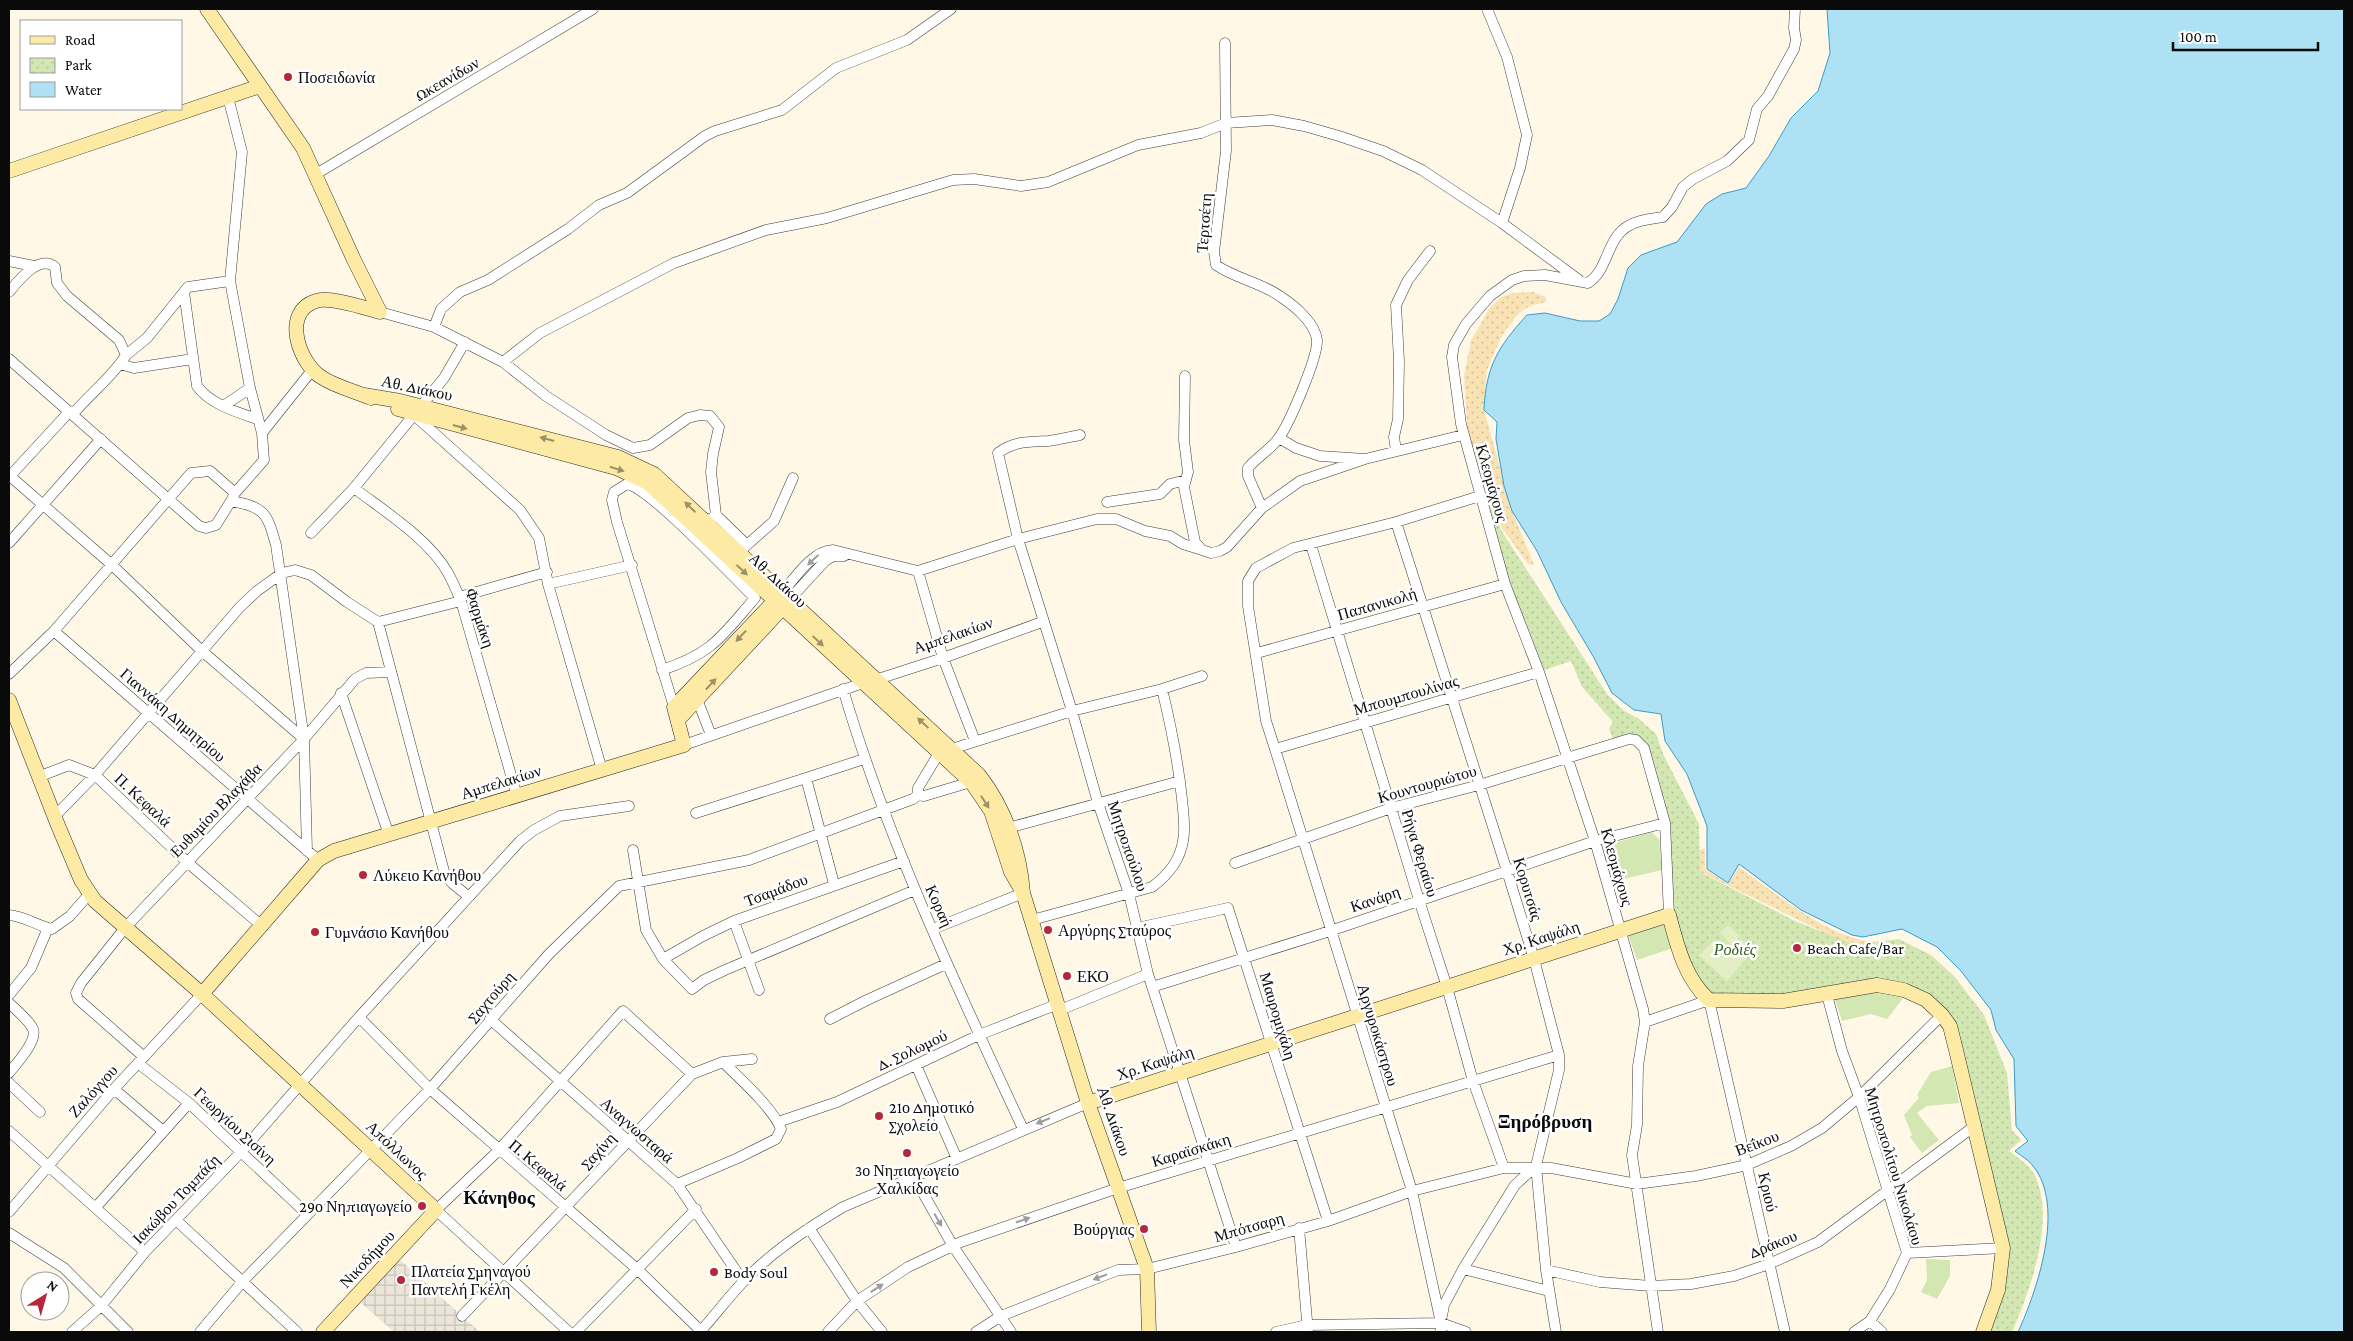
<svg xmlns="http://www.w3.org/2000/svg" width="2353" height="1341" viewBox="0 0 2353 1341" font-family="'Crimson Pro',serif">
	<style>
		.grass { fill: #d3e7b3 }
		.sand { fill: url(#sand-dots) }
		.park { fill: url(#park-dots) }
		.pitch { fill: #e4eec5 }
		.plaza { fill: url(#plaza-grid) }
		.water { fill: #aee1f4; stroke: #379dc9 }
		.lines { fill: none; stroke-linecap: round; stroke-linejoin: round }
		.street-casing { stroke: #3d3d3d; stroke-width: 11 }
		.secondary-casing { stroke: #2c2c2c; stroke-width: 15 }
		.street { stroke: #fff; stroke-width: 10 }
		.secondary { stroke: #fdeaa4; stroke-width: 14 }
		.oneway { fill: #9c9066 }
		.oneway2 { fill: #9d9d9d }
		.poi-dot { fill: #b5273c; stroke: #fff; stroke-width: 2 }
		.labels { text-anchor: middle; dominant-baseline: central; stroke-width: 5; stroke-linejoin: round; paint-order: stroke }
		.poi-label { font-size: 16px; fill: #0a0a0a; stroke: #fff; text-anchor: start }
		.street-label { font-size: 16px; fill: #0a0a0a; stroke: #fff }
		.park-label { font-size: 16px; font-style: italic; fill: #315f1d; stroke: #fff }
		.quarter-label { font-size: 19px; font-weight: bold; fill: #0a0a0a; stroke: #fff }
	</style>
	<defs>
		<pattern id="sand-dots" width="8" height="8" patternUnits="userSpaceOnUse" patternTransform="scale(1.25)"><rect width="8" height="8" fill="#f9e3b5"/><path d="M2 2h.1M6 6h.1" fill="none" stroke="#d4c19a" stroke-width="1.8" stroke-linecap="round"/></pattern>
		<pattern id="park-dots" width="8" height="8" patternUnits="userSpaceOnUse" patternTransform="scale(1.25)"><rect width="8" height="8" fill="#d3e7b3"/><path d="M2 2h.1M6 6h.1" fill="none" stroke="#b4c599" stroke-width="1.8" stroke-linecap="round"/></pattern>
		<pattern id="plaza-grid" width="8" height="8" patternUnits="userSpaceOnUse" patternTransform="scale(1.25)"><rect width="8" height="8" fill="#ece5d9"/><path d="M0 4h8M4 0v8" fill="none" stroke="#c9c3b9"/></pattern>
	</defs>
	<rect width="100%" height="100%" fill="#fff8e7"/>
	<!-- grass -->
	<path class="grass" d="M1652,832l7,7 3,31 -51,12 -11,-35z
		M1666,924l7,24 -36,12 -9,-26z
		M1877,985l27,12 -17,22 -16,-5 -29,7 -9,-27z
		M1952,1066l7,37 -32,3 -10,7 22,27 -17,13 -12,-16 2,-2 -8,-20 15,-17 -2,-3 14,-23z
		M1926,1259l24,1v16l-13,23 -16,-7 6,-12z"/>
	<!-- sand -->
	<path class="sand" d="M1533,292l13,5v5l-16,4 -11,7 -17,22 -15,35 -2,21 -1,19 28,101 22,54 -6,-1 -26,-36 -34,-91 -4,-61 7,-35 18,-32 12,-12 11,-4z
		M1705,849v20l23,15 11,-17c36,26 89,71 134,75l-1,9 -30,-10 -142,-69 -2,-22z"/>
	<!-- park -->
	<path class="park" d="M1488,494l13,36 106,164 16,16 16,9 17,15 8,22 35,68 1,48 95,49 76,30 2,-9 26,-3 32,16 24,22 29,38 23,58 5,57 9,10 -12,11c10,8 22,15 27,27 19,44 -6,113 -24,154h-29l19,-69 -53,-237 -45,-36 -195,10 -32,-54 -26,-178 -15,-28 -21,4 -6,-15 4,-7 -31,-35 -11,-26 -32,11 -59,-176z"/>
	<!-- pitch -->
	<path class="pitch" d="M1728,925l12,11 -8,9 -12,-12z
		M1741,939l12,12 -26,30 -28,-26 15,-15 15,13z"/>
	<!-- plaza -->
	<path class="plaza" d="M399,1259l81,73h-86l-34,-30z"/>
	<!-- water -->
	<path class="water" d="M1827,9h517v1323h-326c19,-41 48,-126 15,-166 -4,-6 -12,-10 -18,-15l13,-10 -12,-15 -2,-67 -18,-29 -5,-20 -30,-39 -24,-24 -35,-18 -39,8 -11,-2 -51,-25 -62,-46 -11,19 -21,-14v-43l-20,-52 -22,-33 -4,-27 -27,-4 -22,-17 -19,-37 -32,-54 -24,-51 -25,-40 -8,-25 -8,-47 1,-17 -13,-12c2,-44 14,-63 43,-95l18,-2 35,8h19l11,-7 8,-15 10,-31 13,-13 36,-13 29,-38 16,-10 24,-6 23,-32 22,-38 27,-27 12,-38z"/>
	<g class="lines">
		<!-- street casing -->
		<g class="street-casing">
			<path id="street" d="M1487,9l20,48 20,78 -7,33 -18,55
				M1225,43l1,108 -12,101 2,13c20,14 47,18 65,32 14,9 34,26 36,43 1,17 -28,85 -39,99 -8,11 -21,18 -30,29v8l14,32
				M228,97l14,55 -12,129 20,107 12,45 2,27 -29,33 -4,8c34,6 36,12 45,44l28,194 3,112
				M316,174l277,-165
				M9,261l25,5
				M9,292c10,-12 30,-38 46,-25l2,16 10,13 52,44 7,15c-11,19 -38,41 -53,59
				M184,292l13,94c13,18 39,26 60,33
				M380,312l54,15 69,35 43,34 60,39 27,13 17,-3 38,-27 12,-3 10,1 9,11 -6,27 -2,18 5,43 -10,7
				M434,327l7,-18 19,-17 28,-12 80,-51 31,-24 28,-12 78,-57 10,-5 67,-21 54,-42 71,-28 44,-31
				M126,355l21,-17 41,-51 42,-6
				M9,359l190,167 7,2 10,-3 15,-24
				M503,362l37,-29 134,-70 92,-33 61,-12 126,-38 21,-1 47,7 27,-4 90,-37 63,-12 25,-10 46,-3 32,6 35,10 44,15 39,19 80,53 77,57
				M120,364l14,4 59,-9
				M1185,376l-1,64 4,32 -4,15 11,55 7,8 9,3 9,-2 7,-4 35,-39 38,-27 65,-22
				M225,405l25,-17
				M70,411l-60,65 102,89 90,86 102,88
				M414,415l106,95 19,28 9,46 54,186
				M262,433l51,-64
				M1080,435c-11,2 -22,5 -32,6 -20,1 -34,0 -50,12l20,86 54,172 26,92 31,91 19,80 88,273
				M1279,438l17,10 24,8 45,3 98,-24
				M1396,451l-2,-14 4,-18 1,-58 -3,-56 12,-25 22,-29
				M354,488c30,23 75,51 94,85 5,9 9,19 13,28l56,195
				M1107,502l53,-8 10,-10 16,-4
				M716,515l31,30
				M1396,522l111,349 27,88 25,96v15l-23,96 10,104 10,62
				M311,533l43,-45 90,-110 21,-36
				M9,543l92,-104
				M1311,545l108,355 28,87 26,94 31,87
				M739,552l35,-31 19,-43
				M918,571l25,87 32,83
				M548,584l84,-19
				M782,593c13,-15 30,-42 51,-43l85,21 100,-32 79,-20h19l29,12 25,5 13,8 19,6
				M459,597l88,-25
				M789,600l36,-39 8,-5h11
				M378,622l83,-21
				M54,631l264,229
				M1257,653l248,-69
				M662,670c51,-17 59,-33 93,-72 -22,-21 -105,-110 -128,-114l-13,8 -2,8 5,22 57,185
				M9,674l45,-43 137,-158 19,-2 25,22
				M875,680l68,-22 99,-36
				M843,689c45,153 113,296 180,440
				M341,693l48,142
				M697,699l14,36
				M684,745l179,-62
				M1275,749l-9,-28 -18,-115v-25l8,-13 37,-20 103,-26 84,-26
				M38,777l31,-12 26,10 92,87 75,64
				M918,795v-7l21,-35 133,-42 90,-22 40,-13
				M696,813l110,-35
				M54,817l41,-42 145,-168 17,-16 25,-18 13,-3 16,5 36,27 31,20 67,253 7,8 17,14
				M1008,828l172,-47
				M633,850l13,80 17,29 29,30 12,-9 21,-10 190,-80
				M1235,863l156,-55 88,-23 150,-46 7,1 8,8 21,75 4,92
				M834,884l-28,-106 58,-19
				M9,915c17,2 27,10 43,14l18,-13 20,-23
				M1032,920l120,-33c15,-11 28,-27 31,-46 3,-14 0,-29 -1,-42 -4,-38 -11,-73 -20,-110
				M734,921l25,69
				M1137,928l91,-20 100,313
				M933,929l90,-36
				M663,959l40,-23 31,-15 170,-60
				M1152,987l178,-56 265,-90 70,-18
				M9,995l22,-27 17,-40
				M1827,995l15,56 17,46 48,156 -17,36 -20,32 -16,11
				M9,1003c7,7 20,17 24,26 5,12 -17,35 -24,44
				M1060,1010l88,-36
				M359,1017l71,72 207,180 65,63
				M490,1019l187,165 66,97
				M830,1019l37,-19 79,-36
				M1645,1022l64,-22 76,332
				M144,1057l-66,-58 -2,-6 5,-10 44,-55 179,-189 51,-60 11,-6 25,-1
				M139,1064l50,39 118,111
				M916,1065l41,94
				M9,1083l31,29
				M114,1089l49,42
				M778,1122l59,-20 142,-67 79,-31
				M9,1131l136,121
				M914,1177l39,69 58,86
				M677,1184l61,-26 38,-19 5,-10c-8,-21 -41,-50 -58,-67
				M96,1207l93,-104
				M9,1212l105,-123 88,-95
				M176,1220l121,112
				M809,1228l48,73 25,31
				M1299,1228l9,104
				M9,1233l55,35 64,64
				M1907,1253l96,-5
				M1463,1269l86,22
				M1546,1270l54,12 51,4 40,-2 43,-8 35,-12 49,-22 158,-117
				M462,1316l230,-242 31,-12 29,-3
				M1442,1316l2,-11 19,-36 52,-84 21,-19
				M1870,1321l12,11
				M72,1332l29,-26 44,-54 96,-100 118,-135 161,-176 14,-11 26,-14 69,-10
				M200,1332l43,-51 187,-192 119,-135 70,-68 130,-26 164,-61 5,-4 6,1 47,-14
				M569,1332l-133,-122 62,-59 125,-140 69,63
				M576,1332l120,-123
				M700,1332c14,-16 28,-34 42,-49 29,-31 66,-55 101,-76l245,-104
				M828,1332l29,-31 51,-34 53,-25 157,-54 441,-133
				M976,1332l25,-16 117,-46 29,-1 89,-22 92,-26 84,-30 92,-23h47l86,16 59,-8 51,-11 44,-19 31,-18 37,-31 83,-82
				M1276,1332l31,-7 134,-2 25,9
				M1441,1332v-9l-29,-132 -137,-442 264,-77
				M1658,1332l-26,-177 5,-30 1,-59 7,-44 -2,-13 -48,-168 -56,-169 -34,-88 -44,-160 -9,-67 2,-12 12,-21 24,-28 22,-16 12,-4 21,-1 43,8c21,-13 18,-46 42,-58 11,-6 22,-6 33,-8l9,-10 11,-20 10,-8 34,-18 22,-21 8,-31 11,-13 26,-47 2,-9 -2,-12 1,-19"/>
		</g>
		<!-- secondary casing -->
		<g class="secondary-casing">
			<path id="secondary" d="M207,9l96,139 51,112 26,52
				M9,171l251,-85
				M364,395l36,6 218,56 36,17 325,301c26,33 41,76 44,118l65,210 59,166 2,63
				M371,398c-16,-7 -35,-11 -50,-21 -22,-14 -40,-65 -5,-76 14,-5 48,7 64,11
				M398,409l218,59 32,15 324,300 19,28 20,61 10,17
				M9,700l48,123 24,57 14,21 107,93 234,216 -113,122
				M678,720l110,-118
				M202,994l116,-134 16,-9 350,-106 -10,-38 106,-112
				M1088,1103l581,-188c8,30 16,64 40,85l74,1 94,-16 27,5 22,10 16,15 8,11 6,24 47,198 -5,42 -15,42"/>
		</g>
		<!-- street -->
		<use href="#street" class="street"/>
		<!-- secondary -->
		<use href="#secondary" class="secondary"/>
	</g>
	<!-- one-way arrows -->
	<defs><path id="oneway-solid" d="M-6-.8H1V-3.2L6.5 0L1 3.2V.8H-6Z" transform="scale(1.25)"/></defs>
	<g class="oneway">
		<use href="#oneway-solid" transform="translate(460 427) rotate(15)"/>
		<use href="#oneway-solid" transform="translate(547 439) rotate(-165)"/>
		<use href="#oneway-solid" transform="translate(617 469) rotate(18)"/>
		<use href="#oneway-solid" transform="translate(690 507) rotate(-136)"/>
		<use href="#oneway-solid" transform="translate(742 570) rotate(43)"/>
		<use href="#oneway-solid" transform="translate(741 636) rotate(133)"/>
		<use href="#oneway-solid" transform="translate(818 641) rotate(43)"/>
		<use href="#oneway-solid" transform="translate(711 684) rotate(-47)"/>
		<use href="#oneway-solid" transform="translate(923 723) rotate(-137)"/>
		<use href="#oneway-solid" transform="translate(985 802) rotate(57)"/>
	</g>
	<g class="oneway2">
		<use href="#oneway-solid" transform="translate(813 560) rotate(137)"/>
		<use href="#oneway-solid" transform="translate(1043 1121) rotate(158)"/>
		<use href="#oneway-solid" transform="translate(938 1220) rotate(60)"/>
		<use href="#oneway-solid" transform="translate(1023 1220) rotate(-19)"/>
		<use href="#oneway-solid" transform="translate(1100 1277) rotate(159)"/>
		<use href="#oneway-solid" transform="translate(877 1288) rotate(-33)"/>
	</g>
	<!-- markers -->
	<g class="poi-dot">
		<circle cx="288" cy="77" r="5"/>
		<circle cx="363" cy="875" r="5"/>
		<circle cx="1048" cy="930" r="5"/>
		<circle cx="315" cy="932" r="5"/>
		<circle cx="1797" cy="948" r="5"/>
		<circle cx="1067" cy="976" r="5"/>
		<circle cx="879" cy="1116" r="5"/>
		<circle cx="907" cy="1153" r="5"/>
		<circle cx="422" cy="1206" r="5"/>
		<circle cx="1144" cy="1229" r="5"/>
		<circle cx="714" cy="1272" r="5"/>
		<circle cx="401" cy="1280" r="5"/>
	</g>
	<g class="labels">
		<!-- poi labels -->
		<g class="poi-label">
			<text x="298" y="77">Ποσειδωνία</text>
			<text x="373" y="875">Λύκειο Κανήθου</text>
			<text x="1058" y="930">Αργύρης Σταύρος</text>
			<text x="325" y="932">Γυμνάσιο Κανήθου</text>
			<text x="1807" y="948">Beach Cafe/Bar</text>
			<text x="1077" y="976">ΕΚΟ</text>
			<text x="889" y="1107">21ο Δημοτικό<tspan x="889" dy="18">Σχολείο</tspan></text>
			<text x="907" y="1170" text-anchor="middle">3ο Νηπιαγωγείο<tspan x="907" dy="18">Χαλκίδας</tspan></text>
			<text x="412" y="1206" text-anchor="end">29ο Νηπιαγωγείο</text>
			<text x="1134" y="1229" text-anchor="end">Βούργιας</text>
			<text x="411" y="1271">Πλατεία Σμηναγού<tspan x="411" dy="18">Παντελή Γκέλη</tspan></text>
			<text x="724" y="1272">Body Soul</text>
		</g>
		<!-- street labels -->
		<g class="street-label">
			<text transform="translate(447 79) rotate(-30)">Ωκεανίδων</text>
			<text transform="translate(1204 223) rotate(-86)">Τερτσέτη</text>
			<text transform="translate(417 388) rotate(12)">Αθ. Διάκου</text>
			<text transform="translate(1492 483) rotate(74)">Κλεομάχους</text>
			<text transform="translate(778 580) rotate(43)">Αθ. Διάκου</text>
			<text transform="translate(1377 604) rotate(-16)">Παπανικολή</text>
			<text transform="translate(480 618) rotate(72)">Φαρμάκη</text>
			<text transform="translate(953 635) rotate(-19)">Αμπελακίων</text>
			<text transform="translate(1406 695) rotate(-16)">Μπουμπουλίνας</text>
			<text transform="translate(173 715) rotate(41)">Γιαννάκη Δημητρίου</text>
			<text transform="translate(501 782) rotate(-17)">Αμπελακίων</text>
			<text transform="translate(1427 784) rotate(-16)">Κουντουριώτου</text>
			<text transform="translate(143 800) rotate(43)">Π. Κεφαλά</text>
			<text transform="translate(216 810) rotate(-46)">Ευθυμίου Βλαχάβα</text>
			<text transform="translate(1128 846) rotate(71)">Μητροπούλου</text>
			<text transform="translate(1420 853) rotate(73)">Ρήγα Φεραίου</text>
			<text transform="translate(1617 867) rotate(74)">Κλεομάχους</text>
			<text transform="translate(1528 889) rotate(73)">Κορυτσάς</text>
			<text transform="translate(776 890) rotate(-21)">Τσαμάδου</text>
			<text transform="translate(1375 899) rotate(-19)">Κανάρη</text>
			<text transform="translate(939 906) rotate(66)">Κοραή</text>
			<text transform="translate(1541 938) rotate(-18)">Χρ. Καψάλη</text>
			<text transform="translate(491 997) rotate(-49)">Σαχτούρη</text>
			<text transform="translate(1278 1016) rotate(73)">Μαυρομιχάλη</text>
			<text transform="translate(1378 1035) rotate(73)">Αργυροκάστρου</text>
			<text transform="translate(912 1050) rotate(-25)">Δ. Σολωμού</text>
			<text transform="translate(1155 1063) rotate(-18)">Χρ. Καψάλη</text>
			<text transform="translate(93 1091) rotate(-48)">Ζαλόγγου</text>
			<text transform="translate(1114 1121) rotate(71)">Αθ. Διάκου</text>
			<text transform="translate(235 1126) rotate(43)">Γεωργίου Σισίνη</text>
			<text transform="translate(637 1130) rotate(41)">Αναγνωσταρά</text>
			<text transform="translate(1757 1143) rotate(-21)">Βεΐκου</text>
			<text transform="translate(397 1150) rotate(43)">Απόλλωνος</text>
			<text transform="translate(1191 1150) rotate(-17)">Καραϊσκάκη</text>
			<text transform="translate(598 1151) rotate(-48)">Σαχίνη</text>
			<text transform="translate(538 1165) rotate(40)">Π. Κεφαλά</text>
			<text transform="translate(1894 1166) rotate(73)">Μητροπολίτου Νικολάου</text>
			<text transform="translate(1768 1192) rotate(77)">Κριού</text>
			<text transform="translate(176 1199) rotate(-46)">Ιακώβου Τομπάζη</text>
			<text transform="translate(1249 1227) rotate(-16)">Μπότσαρη</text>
			<text transform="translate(1773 1244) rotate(-22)">Δράκου</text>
			<text transform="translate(367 1259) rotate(-47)">Νικοδήμου</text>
		</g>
		<!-- park labels -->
		<g class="park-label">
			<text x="1735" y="949">Ροδιές</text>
		</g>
		<!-- quarter labels -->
		<g class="quarter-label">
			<text x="1545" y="1121">Ξηρόβρυση</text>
			<text x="499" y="1197">Κάνηθος</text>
		</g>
	</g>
	<!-- border -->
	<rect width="2353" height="1341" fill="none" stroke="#0a0a0a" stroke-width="20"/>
	<!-- legend -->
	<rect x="20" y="20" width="162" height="90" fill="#ffffff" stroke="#9d9d9d"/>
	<rect x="30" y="36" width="25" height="8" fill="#fdeaa4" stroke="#9d9d9d"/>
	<text x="65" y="45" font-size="15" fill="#0a0a0a">Road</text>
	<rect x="30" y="58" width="25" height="15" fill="url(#park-dots)" stroke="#9d9d9d"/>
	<text x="65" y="70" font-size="15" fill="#0a0a0a">Park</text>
	<rect x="30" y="82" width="25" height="15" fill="#aee1f4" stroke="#9d9d9d"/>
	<text x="65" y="95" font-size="15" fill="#0a0a0a">Water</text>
	<!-- north arrow -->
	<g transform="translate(45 1296) rotate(37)"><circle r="24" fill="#ffffff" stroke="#9d9d9d"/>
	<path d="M0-4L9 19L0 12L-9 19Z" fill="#b5273c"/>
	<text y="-8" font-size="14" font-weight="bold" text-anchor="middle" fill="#0a0a0a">N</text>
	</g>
	<!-- scale -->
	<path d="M2173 42v8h145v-8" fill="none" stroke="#0a0a0a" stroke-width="2.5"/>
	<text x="2180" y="42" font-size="15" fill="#0a0a0a" stroke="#ffffff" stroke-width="4" paint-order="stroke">100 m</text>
</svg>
